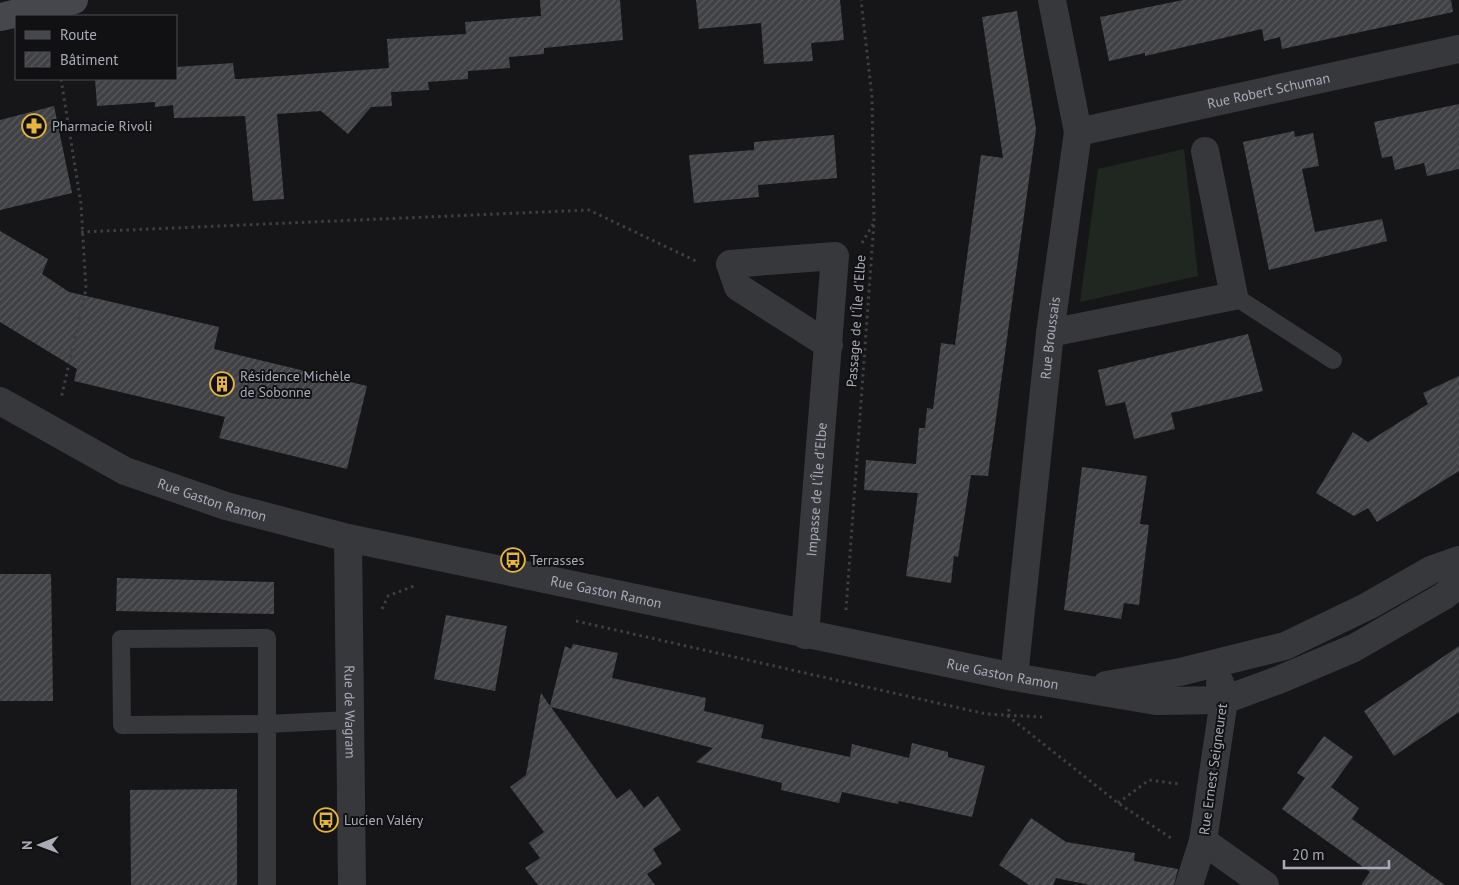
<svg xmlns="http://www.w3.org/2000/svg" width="1459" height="885" viewBox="0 0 1459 885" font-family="'PT Sans',sans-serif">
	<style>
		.grass { fill: #202721 }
		.building { fill: url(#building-hatch) }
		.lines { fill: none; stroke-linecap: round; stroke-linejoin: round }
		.path { stroke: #3d3f43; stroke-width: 3; stroke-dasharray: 2.5 4; stroke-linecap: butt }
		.lane { stroke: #37383c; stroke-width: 18 }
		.street { stroke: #37383c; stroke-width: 28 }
		.secondary { stroke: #45474c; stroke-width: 28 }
		.labels { text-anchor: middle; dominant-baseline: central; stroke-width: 4; stroke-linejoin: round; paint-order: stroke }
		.street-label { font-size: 14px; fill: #a9acb7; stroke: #111113 }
		.poi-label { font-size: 14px; fill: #a9acb7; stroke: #111113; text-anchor: start }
	</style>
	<defs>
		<pattern id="building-hatch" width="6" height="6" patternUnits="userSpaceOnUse" patternTransform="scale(1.25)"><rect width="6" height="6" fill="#404144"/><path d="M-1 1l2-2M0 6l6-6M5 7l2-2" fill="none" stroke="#595a5d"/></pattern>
	</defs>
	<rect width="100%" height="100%" fill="#161618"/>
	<!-- grass -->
	<path class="grass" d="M1184,149l14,127 -118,26 18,-133z"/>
	<!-- building -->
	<path class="building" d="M540,0h80l3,40 -79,8v6l-35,3 1,11 -42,3v8l-40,3 1,8 -38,2 1,14 -21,1 -23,27 -27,-23 -44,3 7,85 -31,2 -8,-85 -71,2 -1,-13 -18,2v-5l-58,4 -2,-27h81v-12l57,-4 2,16h4l150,-11 -2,-29 79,-5 -1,-12 76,-6z
		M696,0h144l4,40 -33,3 2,18 -49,3 -3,-41 -62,6z
		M1183,0h268l2,12 -171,37 -2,-12 -16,4 -2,-12 -117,27v-3l-36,8 -9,-44z
		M1017,11l19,118 -48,347 -17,-1 -13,82 -4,-1 -3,27 -45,-7 12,-83 -54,-3 2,-30 50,4 3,-36h6l2,-20 6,1 8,-66 14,2 26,-190 22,3 -21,-141z
		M1459,104v65l-32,7 -3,-13 -29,7 -3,-14 -10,2 -8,-36z
		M54,106l18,87 -72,17v-90z
		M1294,131l1,6 18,-4 6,33 -17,3 13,63 67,-13 5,22 -118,29 -26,-128z
		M834,135l3,43 -79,7 1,12 -65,6 -5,-48 65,-5v-8z
		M0,231l48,28 -6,15 27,18 150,35 -5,22 153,37 -20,83 -128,-31 6,-21 -151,-36 3,-12 -77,-47z
		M1248,334l15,57 -92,22 4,16 -41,10 -9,-37 -19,4 -8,-36z
		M1459,376v95l-82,51 -9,-14 -14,8 -38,-23 37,-61 15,10 60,-38 -5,-11z
		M1082,467l65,9 -7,48 9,1 -10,80 -15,-2 -3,16 -57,-9z
		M0,574h51l2,127h-53z
		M117,578l157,4v32l-158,-3z
		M446,615l61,11 -12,65 -61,-12z
		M573,644l45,9 -6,25 94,20 -2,13 60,14 -3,13 89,19 2,-13 57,14 3,-15 36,9v5l37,9 -13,51 -73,-16 -1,3 -56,-12 -3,11 -58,-13 1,-7 -86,-21 17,-14 -162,-41 66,92 13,-10 14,19 14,-12 23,34 -28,19 9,15 -15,10 8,11h-117l-13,-17 15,-10 -11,-15 15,-11 -34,-45 16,-12 15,-82 9,13 15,-60 6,3z
		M1459,646v66l-65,44 -30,-45z
		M1324,736l29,21 -22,30 28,21 -7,11 93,66h-84l9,-13 -88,-63 23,-31 -8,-5z
		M237,789v96h-106l-1,-95z
		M1031,818l35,24 69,11 -1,8 44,8 -4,16h-84l-34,-7 -3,7h-24l-30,-20z"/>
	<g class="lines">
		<!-- path -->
		<path class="path" d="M61,79l20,125 5,85 -25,110
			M81,232l508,-22 109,52
			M862,243l11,-19
			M382,609l6,-13 26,-10
			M846,610l28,-388 -2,-125 -11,-97
			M576,621l410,93 56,3
			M1009,709l-1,7 110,87 53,35
			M1118,803l31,-23 30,4"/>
		<!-- lane -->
		<path class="lane" d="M1234,296l99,64
			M267,638v86l-145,1 -1,-86z
			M267,885v-161l83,-4"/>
		<!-- street -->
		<g class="street">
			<path id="s1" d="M1078,132l381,-83"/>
			<path d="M1050,333l184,-37 -29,-145"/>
			<path id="s2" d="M0,401l125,70 101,35 122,32 666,139 142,24 68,-1 57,-21 73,-31 90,-52 15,-12"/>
			<path id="s3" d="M348,538l4,347"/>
			<path id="s4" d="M805,635l30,-379 -105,8 8,23 91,58"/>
			<path id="s5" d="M1014,677l36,-344 28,-201 -26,-132"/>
			<path d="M1220,683l4,17 -21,141 62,44"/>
			<path d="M1106,685l74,-13 105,-26 83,-40 63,-36 28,-10"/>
			<path d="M1189,885l14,-44"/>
		</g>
		<!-- secondary -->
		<path class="secondary" d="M0,17l74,-17"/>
	</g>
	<!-- icons -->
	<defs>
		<g id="pharmacy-ring" transform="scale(1.25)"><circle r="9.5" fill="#111113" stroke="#e6b53f" stroke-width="1.5"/><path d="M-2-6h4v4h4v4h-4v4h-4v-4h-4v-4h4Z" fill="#e6b53f"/></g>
		<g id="building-ring" transform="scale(1.25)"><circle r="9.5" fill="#111113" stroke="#e6b53f" stroke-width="1.5"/><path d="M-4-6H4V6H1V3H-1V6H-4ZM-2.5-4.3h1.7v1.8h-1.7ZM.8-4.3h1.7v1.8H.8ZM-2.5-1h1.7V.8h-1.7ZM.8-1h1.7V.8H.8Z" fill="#e6b53f"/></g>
		<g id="bus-ring" transform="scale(1.25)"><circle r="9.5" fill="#111113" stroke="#e6b53f" stroke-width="1.5"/><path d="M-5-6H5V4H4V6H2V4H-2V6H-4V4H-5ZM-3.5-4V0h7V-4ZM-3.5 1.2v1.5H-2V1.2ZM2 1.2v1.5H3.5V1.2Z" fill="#e6b53f"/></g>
	</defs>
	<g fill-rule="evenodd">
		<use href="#pharmacy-ring" x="34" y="126"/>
		<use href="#building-ring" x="222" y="384"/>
		<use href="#bus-ring" x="513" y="560"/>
		<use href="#bus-ring" x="326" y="820"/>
	</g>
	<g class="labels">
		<!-- street labels -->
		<g class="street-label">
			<text stroke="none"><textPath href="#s1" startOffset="195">Rue Robert Schuman</textPath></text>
			<text transform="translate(856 321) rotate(-86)">Passage de l'Île d'Elbe</text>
			<text stroke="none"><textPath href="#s5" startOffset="341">Rue Broussais</textPath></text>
			<text stroke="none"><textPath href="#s4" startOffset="146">Impasse de l'Île d'Elbe</textPath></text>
			<text stroke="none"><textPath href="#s2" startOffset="235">Rue Gaston Ramon</textPath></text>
			<text stroke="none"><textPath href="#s2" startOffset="640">Rue Gaston Ramon</textPath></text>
			<text stroke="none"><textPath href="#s2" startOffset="1045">Rue Gaston Ramon</textPath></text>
			<text stroke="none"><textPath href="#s3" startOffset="174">Rue de Wagram</textPath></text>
			<text transform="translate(1213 769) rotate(-82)">Rue Ernest Seigneuret</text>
		</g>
		<!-- poi labels -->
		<g class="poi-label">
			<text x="52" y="126">Pharmacie Rivoli</text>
			<text x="240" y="376">Résidence Michèle<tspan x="240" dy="16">de Sobonne</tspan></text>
			<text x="530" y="560">Terrasses</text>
			<text x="344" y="820">Lucien Valéry</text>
		</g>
	</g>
	<!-- legend -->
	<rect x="15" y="15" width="162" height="65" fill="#111113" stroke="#4e4f55"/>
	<rect x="25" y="31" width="25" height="8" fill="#45474c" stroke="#4e4f55"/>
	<text x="60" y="40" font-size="15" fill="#a9acb7">Route</text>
	<rect x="25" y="52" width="25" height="15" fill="url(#building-hatch)" stroke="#4e4f55"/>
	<text x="60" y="65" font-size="15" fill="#a9acb7">Bâtiment</text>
	<!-- north arrow -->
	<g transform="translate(40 845) rotate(269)" stroke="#111113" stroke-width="4" paint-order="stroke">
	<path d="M0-4L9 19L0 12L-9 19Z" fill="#a9acb7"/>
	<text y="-8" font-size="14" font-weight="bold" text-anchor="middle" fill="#a9acb7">N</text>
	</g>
	<!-- scale -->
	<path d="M1284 860v8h105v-8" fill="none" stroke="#a9acb7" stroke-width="2.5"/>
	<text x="1292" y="860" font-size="15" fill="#a9acb7" stroke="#111113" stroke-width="4" paint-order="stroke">20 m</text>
</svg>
